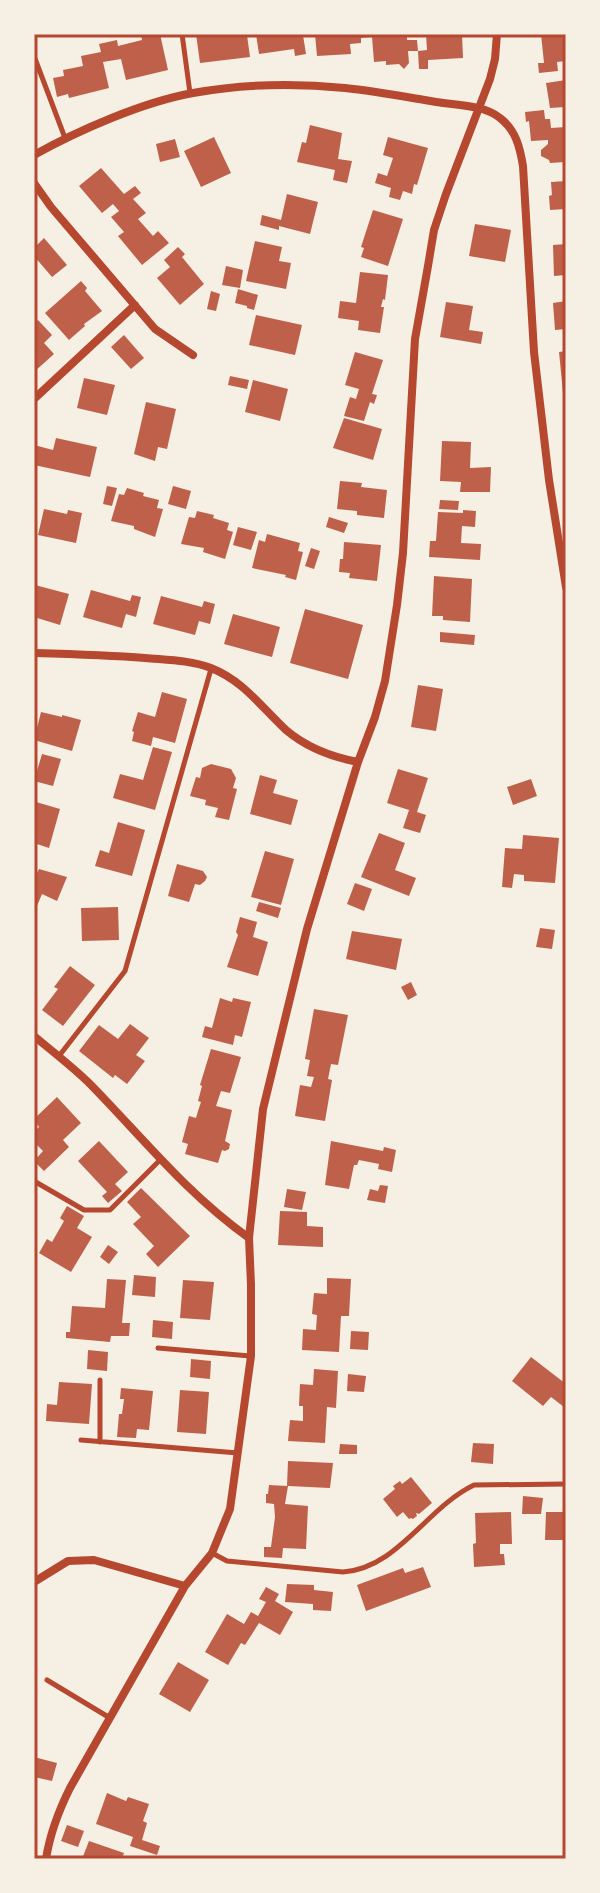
<svg xmlns="http://www.w3.org/2000/svg" width="600" height="1893" viewBox="0 0 600 1893" font-family="Helvetica,sans-serif">
	<style>
		.building { fill: #bf614a }
		.lines { fill: none; stroke-linecap: round; stroke-linejoin: round }
		.service { stroke: #b5482f; stroke-width: 5 }
		.minor { stroke: #b5482f; stroke-width: 8 }
		.neatline { fill: none; stroke: #b5482f; stroke-width: 3 }
	</style>
	<rect width="100%" height="100%" fill="#f6efe4"/>
	<!-- building -->
	<path class="building" d="M141,34h19l8,36 -42,10 -5,-21 -18,3 6,26 -40,10 -1,-4 -11,3 -4,-19 11,-2 -1,-6 20,-4 -2,-10 20,-4 -2,-8 18,-4 1,6 24,-6z
		M196,34l51,1 3,22 -50,6z
		M256,34h36v3l11,-2 3,19 -11,2 -1,-7 -35,5z
		M315,34h92v6h10l1,11 9,-1 -1,-16h36l1,24 -35,2v9h-9l-1,-18h-10l1,12 -5,6 -5,-5 -13,1v-4l-12,1 -2,-25 -11,1v5l-11,1 1,10 -34,2z
		M541,34h25v27l-9,1 1,9 -19,2 -1,-10h6z
		M566,80v27l-16,1 -4,-25z
		M544,110l1,9h5l1,9 15,-1v35l-16,1 -1,-3 -8,-4v-6l7,-6v-4l-17,1 -2,-20 -3,1 -1,-10z
		M310,125l32,8 -4,26 14,2 -5,22 -14,-3 2,-10 -38,-8 5,-20 4,1z
		M214,137l17,36 -30,14 -17,-36z
		M388,137l40,11 -11,37 -3,-1 -2,10 -9,-3 -3,9 -11,-3 2,-9 -16,-5 3,-10 9,3 6,-18 -10,-3z
		M175,139l5,18 -20,5 -4,-18z
		M101,168l23,26 11,-8 6,7 -8,6 13,14 -8,6 15,17 5,-5 11,12 -27,22 -24,-29 6,-4 -13,-15 8,-6 -6,-7 -11,9 -23,-27z
		M566,181v28l-16,1 -1,-14 3,-1 -1,-13z
		M287,194l31,8 -8,32 -31,-8v4l-19,-5 2,-10 19,5z
		M373,210l30,9 -15,47 -27,-9 3,-9 -3,-1z
		M475,224l36,6 -6,32 -36,-6z
		M44,238l23,27 -15,12 -18,-21v-8z
		M255,241l27,6 -3,14 12,2 -5,26 -40,-8z
		M566,244v31l-12,1 -1,-31z
		M178,247l7,7 -3,3 22,27 -24,21 -23,-27 13,-11 -6,-7z
		M226,266l17,4 -3,18 -18,-3z
		M360,272l28,3 -3,25 -2,-1 -2,8h3l-4,26 -22,-3 1,-9 -21,-3 2,-17 16,2z
		M81,281l6,7 -2,3 17,20 -18,13 1,2 -16,14 -24,-27z
		M238,289l20,6 -4,15 -7,-2v-2l-12,-3z
		M211,291l9,3 -4,17 -9,-2z
		M566,301v28l-11,1 -2,-27z
		M446,302l27,4 -4,24 14,2 -2,12 -41,-7z
		M256,315l46,10 -7,30 -46,-10z
		M38,320l14,15 -8,8 10,11 -20,18v-48z
		M124,335l20,23 -13,11 -20,-22z
		M566,351v42h-3l-4,-41z
		M355,352l28,8 -11,34 5,1 -3,9 -4,-2 -6,19 -20,-5 6,-19 6,2 3,-10 -14,-4z
		M230,376l19,4 -2,9 -19,-4z
		M84,378l31,7 -8,30 -30,-7z
		M253,380l35,9 -8,32 -35,-9z
		M146,402l30,7 -9,40 -9,-2 -3,14 -21,-7z
		M344,418l38,11 -9,31 -40,-12z
		M56,438l41,9 -7,30 -56,-12v-20l19,5z
		M442,441l29,1 -1,26 21,-1 -1,25h-30l1,-10 -21,-1z
		M340,481l22,2 -1,4 26,3 -3,28 -27,-3v-4l-20,-2z
		M107,486l10,2 -5,18 -9,-2z
		M173,486l18,5 -5,18 -18,-5z
		M127,488l17,5 -1,3 16,4 -2,8 6,1 -8,28 -21,-8v-3l-23,-5 8,-27 5,1z
		M440,500l19,1 -1,9 -19,-1z
		M44,509l23,5 1,-4 14,3 -6,30 -38,-8z
		M463,510l13,1 -1,16 -13,-1 -1,17 20,1 -1,16 -51,-3 1,-16h6l2,-29 25,1z
		M197,511l17,4 -1,3 16,5 -2,7 6,2 -8,27 -22,-7 1,-4 -23,-4 8,-27 6,1z
		M329,517l19,6 -4,10 -18,-6z
		M238,527l19,5 -6,18 -18,-5z
		M267,534l33,9 -2,8 5,1 -7,28 -11,-3 1,-2 -34,-7 7,-28 6,2z
		M344,542l37,3 -4,36 -28,-3 1,-5 -11,-1 1,-13h3z
		M311,548l9,3 -6,18 -9,-3z
		M434,576l38,3 -2,43 -27,-2v-4h-11z
		M35,585l34,9 -9,31 -26,-8z
		M91,590l39,11 2,-6 9,2 -5,20 -10,-3 -4,14 -39,-11z
		M161,596l41,11 2,-6 11,3 -5,20 -11,-3 -4,14 -42,-11z
		M305,609l58,16 -15,54 -58,-16z
		M233,614l47,13 -8,30 -48,-13z
		M440,632l35,3 -1,10 -34,-3z
		M418,685l25,4 -7,42 -25,-4z
		M162,692l25,7 -12,44 -22,-6 -2,9 -19,-5 2,-9 -2,-1 6,-19 17,5z
		M41,712l21,5v-2l19,5 -9,31 -38,-11z
		M153,747l19,5 -17,58 -42,-12 7,-24 23,6z
		M42,754l19,5 -8,27 -19,-5z
		M211,764l20,5 5,9 -3,10 4,1 -8,31 -14,-3 3,-9 -13,-3 1,-5 -16,-4 6,-19 4,1 2,-10z
		M398,769l30,9 -11,34 9,3 -6,18 -17,-5 6,-18 -22,-7z
		M260,775l17,5 -4,13 25,7 -7,25 -41,-11z
		M531,779l6,17 -24,9 -6,-18z
		M36,802l24,7 -11,39 -15,-5v-34z
		M118,822l27,8 -13,46 -37,-10 5,-16 9,3z
		M379,833l26,10 -10,27 21,8 -7,18 -48,-19z
		M523,835l36,3 -4,45 -31,-2v-6l-10,-1 -2,14 -10,-1 3,-39 17,1z
		M265,851l29,8 -13,46 -30,-8z
		M177,864l26,7 4,6 -2,4 -5,4 -5,-1 -6,18 -21,-6z
		M39,869l28,8 -10,24 -15,-7 -8,19v-41l3,1z
		M355,883l17,6 -8,22 -17,-7z
		M259,902l22,6 -3,10 -22,-7z
		M118,907l1,33 -37,1 -1,-33z
		M240,917l17,5 -4,15 15,5 -10,34 -31,-9 11,-32 -2,-3z
		M540,928l15,2 -3,19 -16,-2z
		M352,931l50,8 -6,31 -50,-11z
		M70,966l25,19 -32,41 -21,-16 16,-21 -4,-2z
		M411,982l6,13 -9,5 -7,-13z
		M220,998l12,4 1,-4 18,4 -9,35 -7,-2 -2,10 -31,-8 3,-11 7,2z
		M314,1009l34,6 -10,50 -7,-1 -3,15 4,1 -7,41 -30,-5 5,-31 11,2 3,-10 -7,-1 3,-16 -5,-1z
		M130,1024l19,14 -13,17 9,6 -18,23 -12,-9 -2,3 -34,-27 20,-26 19,14z
		M211,1049l30,8 -11,36 -9,-2 -5,15 16,4 -7,31 5,3 -1,5 -4,2 -3,-1 -4,13 -33,-9 3,-10 -6,-2 7,-26 7,2 2,-7 3,-9 -3,-1 4,-15 -2,-1z
		M57,1097l24,26 -18,17 6,7 -25,24 -10,-10 9,-10 -9,-9v-10l5,-5 -5,-8z
		M99,1141l29,31 -13,12 7,7 -14,12 -6,-7 5,-4 -29,-31z
		M331,1141l52,10 1,-4 12,3 -4,22 -14,-3 1,-5 -20,-4 -2,5h-3l-5,24 -24,-4z
		M380,1185l8,1 -3,17 -18,-3 3,-11 8,2z
		M141,1188l49,48 -32,31 -12,-13 8,-8 -21,-22 8,-7 -14,-15z
		M287,1189l19,3 -4,18 -18,-3z
		M67,1206l17,10 -7,12 15,9 -21,35 -32,-19 8,-14 5,3 12,-21 -4,-3z
		M280,1211l27,1v14l16,1v20l-45,-2z
		M108,1245l10,7 -9,12 -9,-7z
		M134,1275l22,2 -1,20 -23,-2z
		M327,1278l24,1 -2,37h-8l-2,36 -37,-2 1,-21 13,1 1,-15 -5,-1 2,-21 13,1z
		M107,1279l19,1 -4,43h8l-1,13h-18l-1,6 -44,-4v-6h4l2,-26 33,2z
		M183,1280l31,2 -4,38 -30,-2z
		M153,1320l20,2 -1,17 -20,-2z
		M351,1331l18,1 -1,18 -18,-1z
		M88,1350l20,2 -1,19 -20,-2z
		M531,1357l35,27v21l-2,2 -13,-10 -8,9 -31,-25z
		M191,1359l20,2 -1,18 -20,-2z
		M314,1369l24,2 -2,37 -9,-1 -2,36 -37,-2 2,-21 13,1v-15h-4l1,-22 13,1z
		M348,1374l18,2 -2,16 -17,-1z
		M59,1382l33,2 -3,40 -43,-3 1,-17 10,1z
		M121,1388l32,3 -4,39 -12,-1 -1,9 -19,-1 2,-23h3l2,-15h-4z
		M180,1390l29,2 -3,42 -29,-2z
		M473,1443l21,1 -1,20 -22,-2z
		M340,1444l17,1v9h-18z
		M288,1461l45,2 -3,25 -42,-2 -3,18 23,2 -2,43 -23,-1 -1,10 -18,-1v-10h7l4,-30 -1,-13 -8,-1v-9h2l1,-9 18,1z
		M411,1477l21,26 -13,11 -3,-1 1,3 -4,3 -2,-1 -2,1 -6,-7 -6,5 -14,-18 12,-10 -2,-3 7,-5 2,3z
		M523,1496l20,2 -2,16h-19z
		M511,1512l1,32h-12v10h4l1,11 -31,2 -1,-23 3,-1 -1,-30z
		M546,1512h20v28h-21z
		M423,1567l8,20 -65,24 -9,-26 46,-17 2,5z
		M287,1584l27,1v5l19,2 -2,19 -18,-1v-6l-28,-2z
		M266,1587l13,7 -4,7 18,11 -13,23 -21,-12 -14,22 -4,-2 -13,22 -23,-13 22,-38 17,10 7,-12 7,4 8,-14 -7,-3z
		M178,1662l31,18 -19,32 -31,-18z
		M34,1757l23,6 -5,18 -18,-4z
		M107,1793l19,8 2,-4 21,7 -6,17 4,2 -5,17 18,6 -3,9 -27,-9 3,-9 -37,-13z
		M67,1825l17,6 -6,16 -17,-6z
		M89,1841l35,12 -2,6h-40z"/>
	<g class="lines">
		<!-- service -->
		<path class="service" d="M182,34l8,59
			M34,56l31,82
			M59,1056l66,-85 86,-302
			M34,1181l50,29h26l50,-50
			M158,1348l92,8
			M81,1440l157,13
			M100,1442v-62
			M212,1553l15,8 116,11c55,-4 83,-64 131,-87l92,-1
			M47,1680l63,38"/>
		<!-- minor -->
		<path class="minor" d="M34,155c45,-25 109,-53 159,-62 50,-9 102,-10 152,-5 30,3 61,9 91,14 20,3 48,3 64,16 16,12 20,30 23,48l11,186 15,128 17,107
			M34,183l17,24 104,122 38,26
			M34,399l101,-94
			M34,653c37,1 74,2 111,5 22,2 45,2 66,10 33,13 51,40 75,62 21,18 46,27 72,32
			M34,1036c19,16 39,31 56,48 53,54 96,109 159,154
			M34,1582l34,-21 26,-1 91,26
			M46,1859c4,-26 12,-47 24,-71l115,-202 27,-33 18,-44 21,-153v-71l-2,-47 14,-129 44,-180 51,-167 17,-45 10,-36 12,-76 6,-52 12,-214 13,-73 6,-36 12,-36 44,-115 5,-20 2,-25"/>
	</g>
	<!-- border -->
	<rect width="600" height="1893" fill="none" stroke="#f6efe4" stroke-width="72"/>
	<rect x="36" y="36" width="528" height="1821" class="neatline"/>
</svg>
